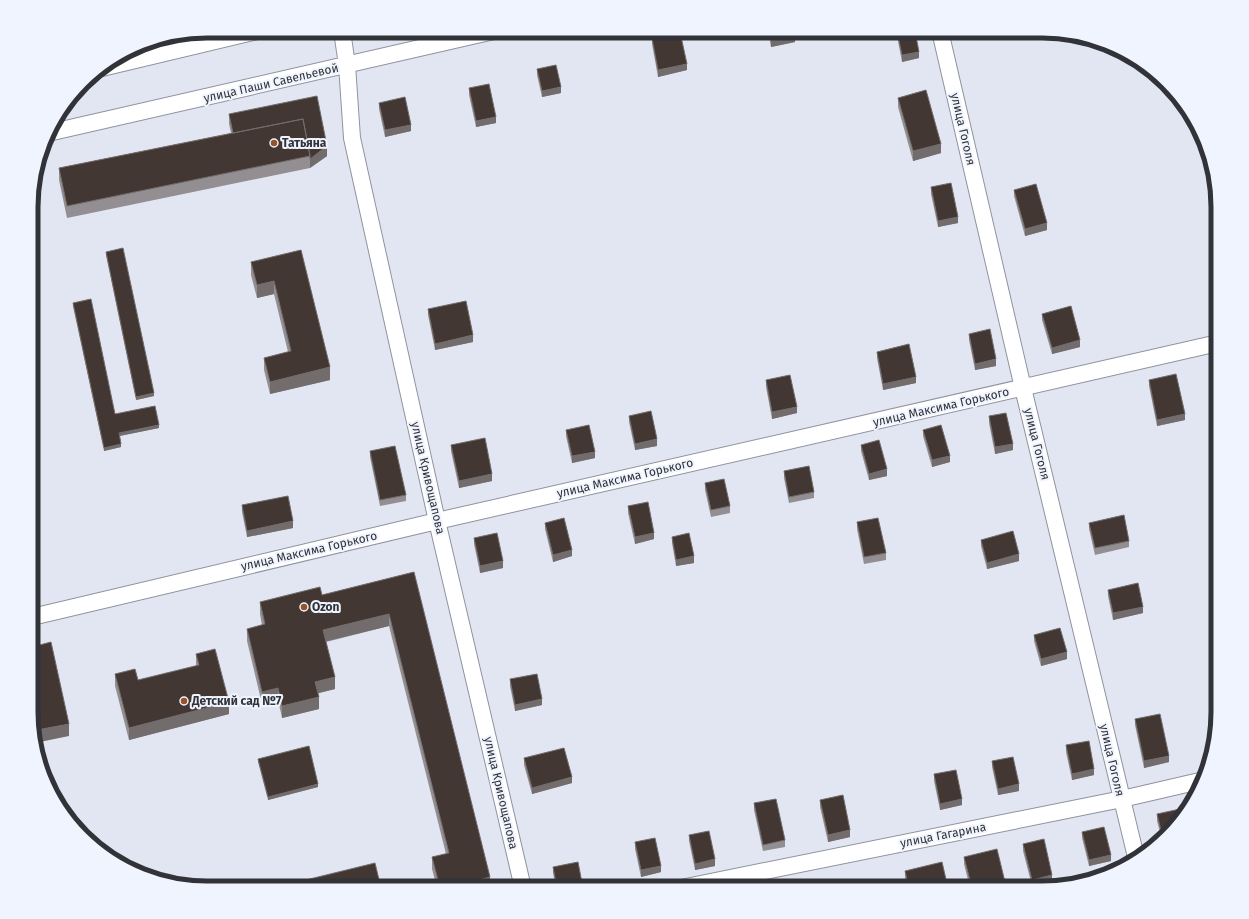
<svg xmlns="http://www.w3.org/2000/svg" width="1249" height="919" viewBox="0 0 1249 919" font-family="'Fira Sans',sans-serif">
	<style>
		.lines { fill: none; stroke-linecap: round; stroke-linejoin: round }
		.minor-casing { stroke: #8f939f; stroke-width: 18 }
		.minor { stroke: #fff; stroke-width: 16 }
		.wall { fill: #928e92 }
		.shaded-wall { fill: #726c6c }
		.building { fill: #423732; stroke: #726c6c }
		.poi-dot { fill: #985229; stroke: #f0f4fe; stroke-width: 1.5 }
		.labels { text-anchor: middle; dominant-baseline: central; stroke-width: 4; stroke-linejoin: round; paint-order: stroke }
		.street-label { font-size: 12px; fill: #313338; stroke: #f0f4fe }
		.poi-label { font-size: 12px; font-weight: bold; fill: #313338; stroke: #f0f4fe; text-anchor: start }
		.rim { fill: none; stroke: #313338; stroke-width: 5 }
	</style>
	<rect width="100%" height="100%" fill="#e2e6f3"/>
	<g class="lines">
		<!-- minor casing -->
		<g class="minor-casing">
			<path id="minor" d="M342,31l5,34 5,73 85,383 86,367
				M940,31l83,357 113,469
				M102,68l155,-37
				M48,133l446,-102
				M32,617l405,-96 781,-178
				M681,888l441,-89 82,-19"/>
		</g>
		<!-- minor -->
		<use href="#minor" class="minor"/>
	</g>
	<!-- wall -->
	<path class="wall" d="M768,31h26l1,11 -24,5z
		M896,31h19l4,27 -17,4z
		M652,38l35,32 -29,7 -6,-33z
		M537,69l24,24 -19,4 -5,-22z
		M469,88l27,35 -20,4 -7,-32z
		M898,98l43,55 -28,8 -15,-54z
		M379,103l32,28 -26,6 -6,-28z
		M229,114l98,42 -17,12 -243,50 -8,-38v-12l172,-35 -2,-9z
		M931,187l27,36 -20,4 -7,-33z
		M1014,190l33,40 -22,6 -11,-40z
		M301,250l29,130 -60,14 -6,-24v-12l24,-6 -14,-58 -17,4 -6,-23v-13z
		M106,252l48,144 -18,4 -30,-145z
		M73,303l42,111 44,14 -39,8 1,11 -17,4 -31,-145z
		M428,309l45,33 -38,8 -7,-35z
		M1042,314l38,33 -28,7 -10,-34z
		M969,334l27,32 -21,4 -6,-30z
		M877,352l39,31 -33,7 -6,-32z
		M1218,359v25l-4,-18v-6z
		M766,380l31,33 -25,6 -6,-32z
		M1149,380l36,40 -28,6 -8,-40z
		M629,416l28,30 -22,4 -6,-28z
		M989,416l24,34 -18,4 -6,-31z
		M566,430l29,28 -23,5 -6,-27z
		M923,430l27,32 -18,5 -9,-31z
		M451,445l41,36 -33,7 -8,-37z
		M861,445l26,31 -18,4 -8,-29z
		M370,451l36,44v6l-26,5 -10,-49z
		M784,471l30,21v6l-25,5 -5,-25z
		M705,483l25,23v7l-19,4 -6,-27z
		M242,505l51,23 -46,9 -5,-25z
		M628,506l26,33 -19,5 -7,-31z
		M857,522l29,31v7l-22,4 -7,-35z
		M545,523l27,33 -19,6 -8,-33z
		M1089,523l40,18v6l-34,8 -6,-26z
		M672,537l22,26 -18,3 -4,-23z
		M474,538l29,30 -23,5 -6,-29z
		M981,540l38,21 -32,8 -6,-23z
		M414,572l76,316h-53l-5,-19v-12l14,-3 -57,-228 -63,16 9,47 -17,4 1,16 -37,9 -4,-18 -16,4 -15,-63v-12l15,-4 -2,-11v-12l62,-7z
		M1108,590l35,23 -30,7 -5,-24z
		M1034,635l33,24 -26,7 -7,-25z
		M196,654l33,60 -100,26 -14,-54v-12l23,6 58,-14z
		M510,679l32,26 -27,6 -5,-25z
		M1212,713l6,11 -3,11 -3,-16z
		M1135,719l34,43 -25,6 -9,-43z
		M1066,745l28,30 -22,5 -6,-28z
		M524,758l48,25 -40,11 -8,-29z
		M258,759l60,28 -50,13 -10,-38z
		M992,761l27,30 -21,4 -6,-28z
		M934,774l28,31 -22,5 -6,-29z
		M820,800l30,37 -22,5 -8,-35z
		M754,803l31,37v7l-22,4 -9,-41z
		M1157,814l25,5 -21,17 -4,-15z
		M1082,832l29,29 -22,5 -7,-28z
		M689,835l26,31 -20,4 -6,-29z
		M635,842l26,30 -20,5 -6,-28z
		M1023,844l29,37 -20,5 -9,-35z
		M964,857l41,31h-35l-6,-24z
		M553,867l30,21h-27l-3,-15z
		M905,871l43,17h-41l-2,-11z"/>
	<!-- shaded-wall -->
	<path class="shaded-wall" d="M819,31h22v2l-22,4z
		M795,36v6l-24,5v-7z
		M919,52v6l-17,4v-7z
		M687,64v6l-29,7v-7z
		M561,87v6l-19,4v-6z
		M496,117v6l-20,4v-6z
		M411,125v6l-26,6v-7z
		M941,144v9l-28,8v-10z
		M327,146v10l-17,12v-9z
		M958,217v6l-20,4v-6z
		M1047,223v7l-22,6v-7z
		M274,281v13l-17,4v-13z
		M473,335v7l-38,8v-6z
		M1080,340v7l-28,7v-6z
		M996,359v7l-21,4v-6z
		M330,367v13l-60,14v-12z
		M916,377v6l-33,7v-6z
		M154,393v3l-18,4v-3z
		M797,407v6l-25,6v-7z
		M1185,414v6l-28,6v-6z
		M159,425v3l-40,8v-3z
		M657,439v7l-22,4v-6z
		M121,444v3l-17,4v-3z
		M1013,444v6l-18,4v-7z
		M595,452v6l-23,5v-7z
		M950,456v6l-18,5v-7z
		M887,469v7l-18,4v-6z
		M492,474v7l-33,7v-7z
		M293,521v7l-46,9v-6z
		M654,533v6l-19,5v-7z
		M572,550v6l-19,6v-7z
		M1019,554v7l-32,8v-6z
		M694,556v7l-18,3v-6z
		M503,561v7l-23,5v-7z
		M1143,607v6l-30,7v-7z
		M389,614v12l-66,16v-12z
		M1067,652v7l-26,7v-7z
		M335,677v12l-20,5v-12z
		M278,688v12l-16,4v-12z
		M319,697v12l-37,9v-12z
		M542,699v6l-27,6v-6z
		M229,702v12l-100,26v-12z
		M69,724v12l-34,7 -3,-8v-4z
		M1169,756v6l-25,6v-7z
		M1094,769v6l-22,5v-6z
		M572,777v6l-40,11v-6z
		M318,784v3l-50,13v-3z
		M1019,784v7l-21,4v-6z
		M962,799v6l-22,5v-6z
		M850,830v7l-22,5v-7z
		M1111,855v6l-22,5v-6z
		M715,859v7l-20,4v-6z
		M661,866v6l-20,5v-7z
		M1052,875v6l-20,5v-6z
		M490,877v11h-42z
		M1005,882v6h-24z"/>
	<!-- building -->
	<path class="building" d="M770,31h24l1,5 -24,4z
		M897,31h18l4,21 -17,3z
		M680,32l7,32 -29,6 -6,-32z
		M556,65l5,22 -19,4 -5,-22z
		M489,84l7,33 -20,4 -7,-33z
		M926,90l15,54 -28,7 -15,-53z
		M317,96l10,50 -17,13v-3l-7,-37 -70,14 -4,-19z
		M405,97l6,28 -26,5 -6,-27z
		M303,119l7,37 -243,50 -8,-38z
		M951,183l7,34 -20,4 -7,-34z
		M1036,184l11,39 -22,6 -11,-39z
		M123,248l31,145 -18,4 -30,-145z
		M301,250l29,117 -60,15 -6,-24 27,-7 -17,-70 -17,4 -6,-23z
		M91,299l24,115 40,-8 4,19 -40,8 2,11 -17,4 -31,-145z
		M466,301l7,34 -38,9 -7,-35z
		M1071,306l9,34 -28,8 -10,-34z
		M990,329l6,30 -21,5 -6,-30z
		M909,344l7,33 -33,7 -6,-32z
		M1218,359v18l-4,-17z
		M1176,374l9,40 -28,6 -8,-40z
		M790,375l7,32 -25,5 -6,-32z
		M651,411l6,28 -22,5 -6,-28z
		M1006,413l7,31 -18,3 -6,-31z
		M589,425l6,27 -23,4 -6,-26z
		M941,425l9,31 -18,4 -9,-30z
		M485,438l7,36 -33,7 -8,-36z
		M879,440l8,29 -18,5 -8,-29z
		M395,446l11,49 -26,5 -10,-49z
		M809,466l5,26 -25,5 -5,-26z
		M724,479l6,27 -19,4 -6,-27z
		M288,496l5,25 -46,10 -5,-26z
		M648,502l6,31 -19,4 -7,-31z
		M1124,515l5,26 -34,7 -6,-25z
		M564,518l8,32 -19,5 -8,-32z
		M878,518l8,35 -22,4 -7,-35z
		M1013,531l6,23 -32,9 -6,-23z
		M497,533l6,28 -23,5 -6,-28z
		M689,533l5,23 -18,4 -4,-23z
		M414,572l76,305 -42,11h-8l-8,-31 17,-4 -60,-239 -66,16 12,47 -20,5 4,15 -37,9 -4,-18 -16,4 -15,-63 18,-5 -5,-22 60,-15 2,8z
		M1138,583l5,24 -30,6 -5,-23z
		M1060,628l7,24 -26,7 -7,-24z
		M51,642l18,82 -37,7v-84z
		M215,649l14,53 -100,26 -14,-54 20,-5 3,11 61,-15 -3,-11z
		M537,674l5,25 -27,6 -5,-26z
		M1218,712v12l-2,8 -4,-19z
		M1160,714l9,42 -25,5 -9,-42z
		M1089,741l5,28 -22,5 -6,-29z
		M309,746l9,38 -50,13 -10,-38z
		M564,748l8,29 -40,11 -8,-30z
		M1013,757l6,27 -21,5 -6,-28z
		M956,770l6,29 -22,5 -6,-30z
		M843,795l7,35 -22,5 -8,-35z
		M776,799l9,41 -22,5 -9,-42z
		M1180,809l2,10 -20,16 -5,-21z
		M1104,827l7,28 -22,5 -7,-28z
		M709,831l6,28 -20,5 -6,-29z
		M655,838l6,28 -20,4 -6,-28z
		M1044,839l8,36 -20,5 -9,-36z
		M997,849l8,33 -24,6h-9l-8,-31z
		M578,862l5,26h-26l-4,-21z
		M942,862l6,26h-39l-4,-17z
		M375,863l6,25h-108z"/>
	<!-- markers -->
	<g class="poi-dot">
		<circle cx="274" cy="143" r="4"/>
		<circle cx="304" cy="607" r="4"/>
		<circle cx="184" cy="701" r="4"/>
	</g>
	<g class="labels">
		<!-- street labels -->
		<g class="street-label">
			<text transform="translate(271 83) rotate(-13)">улица Паши Савельевой</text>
			<text transform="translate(963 129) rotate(77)">улица Гоголя</text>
			<text transform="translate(941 407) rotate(-13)">улица Максима Горького</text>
			<text transform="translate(1037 444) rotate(76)">улица Гоголя</text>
			<text transform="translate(428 478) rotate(77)">улица Кривощапова</text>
			<text transform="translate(625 478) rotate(-13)">улица Максима Горького</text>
			<text transform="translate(309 551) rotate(-13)">улица Максима Горького</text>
			<text transform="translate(1112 760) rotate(77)">улица Гоголя</text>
			<text transform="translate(501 793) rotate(77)">улица Кривощапова</text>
			<text transform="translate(943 835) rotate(-11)">улица Гагарина</text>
		</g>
		<!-- poi labels -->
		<g class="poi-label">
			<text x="282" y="143">Татьяна</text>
			<text x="312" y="607">Ozon</text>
			<text x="192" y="701">Детский сад №7</text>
		</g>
	</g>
	<!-- crop -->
	<path d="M0 0H1249V919H0ZM207 38H1042A169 169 0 0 1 1211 207V712A169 169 0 0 1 1042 881H207A169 169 0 0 1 38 712V207A169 169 0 0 1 207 38Z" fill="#f0f4fe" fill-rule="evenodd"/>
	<path class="rim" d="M207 38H1042A169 169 0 0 1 1211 207V712A169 169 0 0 1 1042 881H207A169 169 0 0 1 38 712V207A169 169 0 0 1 207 38Z"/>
</svg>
